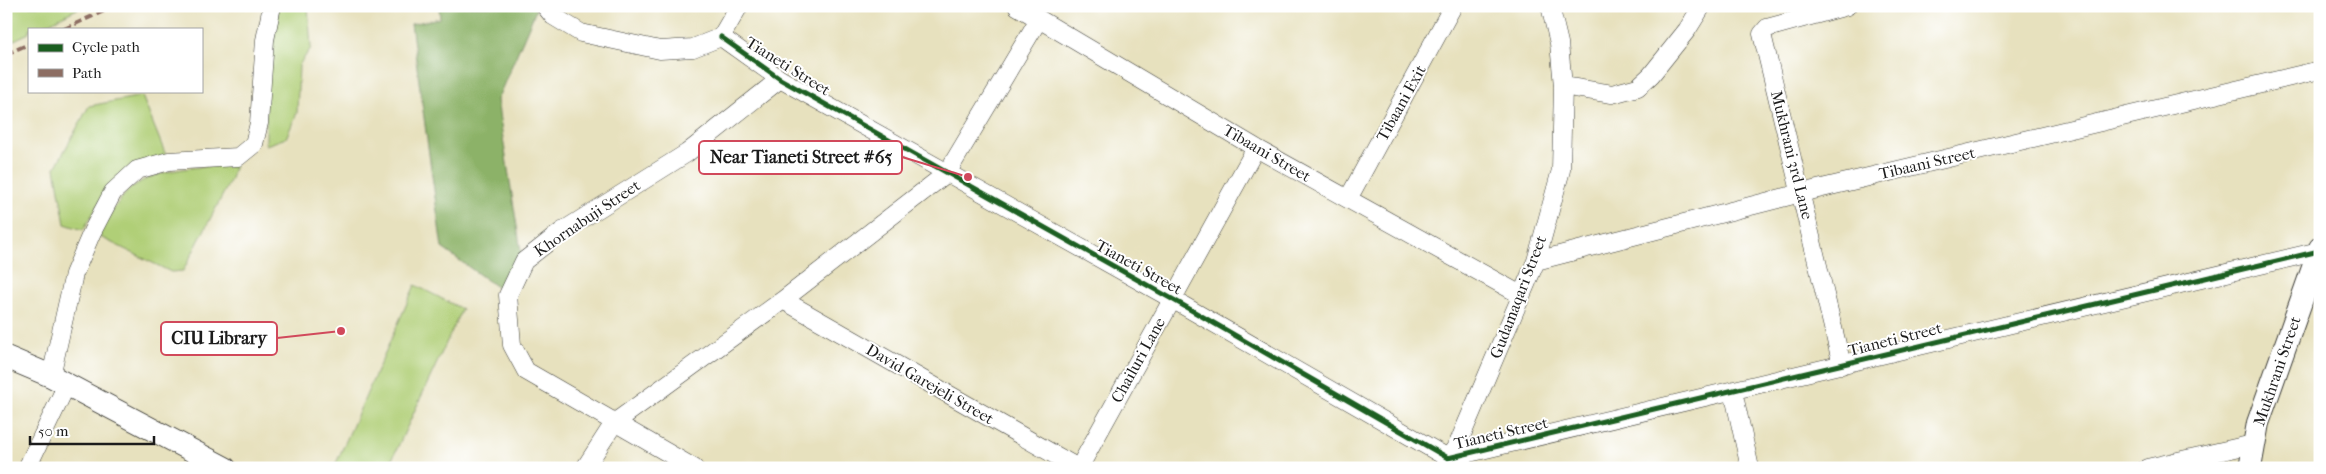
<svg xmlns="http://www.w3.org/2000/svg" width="2326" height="474" viewBox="0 0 2326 474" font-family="'IM FELL French Canon',serif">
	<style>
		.green { fill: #b0cf77; stroke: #66764a }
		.forest { fill: #8cb268; stroke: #546742 }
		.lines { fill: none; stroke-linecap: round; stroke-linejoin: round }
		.minor-casing { stroke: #3a3a34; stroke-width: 19 }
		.tertiary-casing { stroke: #3a3a34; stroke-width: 24 }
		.minor { stroke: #fff; stroke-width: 18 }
		.tertiary { stroke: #fff; stroke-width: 22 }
		.quiet { stroke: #8d6e63; stroke-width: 4; stroke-dasharray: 8 4; stroke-linecap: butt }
		.cycleway-casing { stroke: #fff; stroke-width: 8 }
		.cycleway { stroke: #1b5e20; stroke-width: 5 }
		.labels { text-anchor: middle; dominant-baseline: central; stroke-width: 4; stroke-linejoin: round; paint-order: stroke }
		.street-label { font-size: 16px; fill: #1c1c1c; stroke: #fff }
		.leader { fill: none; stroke: #d1495b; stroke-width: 2 }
		.callout-dot { fill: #d1495b; stroke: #fff; stroke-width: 2 }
		.callout { fill: #fff; stroke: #d1495b; stroke-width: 2 }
		.callout-label { font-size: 18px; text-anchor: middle; font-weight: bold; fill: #1c1c1c }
	</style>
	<rect width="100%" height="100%" fill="#fff"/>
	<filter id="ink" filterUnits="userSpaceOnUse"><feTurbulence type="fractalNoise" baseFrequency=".02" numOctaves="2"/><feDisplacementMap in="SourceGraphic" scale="10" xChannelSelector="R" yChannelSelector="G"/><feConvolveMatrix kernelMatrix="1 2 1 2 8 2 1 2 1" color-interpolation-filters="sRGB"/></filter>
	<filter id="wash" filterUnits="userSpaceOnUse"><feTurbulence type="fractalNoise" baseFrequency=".0096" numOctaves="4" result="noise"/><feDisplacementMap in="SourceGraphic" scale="20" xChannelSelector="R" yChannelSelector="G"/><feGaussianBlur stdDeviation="1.12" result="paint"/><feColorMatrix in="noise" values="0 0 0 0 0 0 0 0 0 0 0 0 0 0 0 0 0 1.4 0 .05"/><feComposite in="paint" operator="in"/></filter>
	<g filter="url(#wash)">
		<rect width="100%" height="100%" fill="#e7e1be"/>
		<!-- green -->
		<path class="green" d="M6,6h77l-46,23h-8v4l-23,11z
			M279,6h29l3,42 -12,17 -2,48 -11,25 -20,7v-61z
			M142,96l25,62 -58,29 -26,43 -18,-6 -10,-56 34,-62z
			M235,164l-4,15 -48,92 -12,1 -75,-37c9,-12 25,-39 35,-47 28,-21 71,-21 104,-24z
			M415,285l47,24 -74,159h-54z"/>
		<!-- forest -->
		<path class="forest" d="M439,6h94l3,4 -39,90 25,158 -14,37 -66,-47 -31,-224 29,-6z"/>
	</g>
	<g filter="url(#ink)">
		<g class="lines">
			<!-- minor casing -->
			<g class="minor-casing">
				<path id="minor" d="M545,6l8,10 28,17 79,17 33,-2 28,-11 18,-31
					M1017,6l239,142 265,147
					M721,37l59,42 392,220 276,159 871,-207
					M1563,86l49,8 26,-7 13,-12 36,-45 15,-24
					M1348,199l105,-193
					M1536,261l265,-68 519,-123
					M783,300l295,168
					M1842,365l-80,-331 5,-6 80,-22
					M51,376l23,-102 18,-42 21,-40 24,-22 32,-9 69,-4 16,-13 5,-21 6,-83 7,-34
					M1733,391l17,77
					M1445,463l13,-19 78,-183 25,-91 2,-84 -4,-43 -9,-37
					M27,468l40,-84
					M585,468l29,-45 169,-123 164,-127 92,-154
					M694,468l-168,-97 -14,-26 -4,-50 16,-34 37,-29 126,-79 93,-74
					M1079,468l177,-320
					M2147,468l106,-24"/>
			</g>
			<!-- tertiary casing -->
			<g class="tertiary-casing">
				<path id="tertiary" d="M6,357l45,19 174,92
					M2250,468l8,-45 62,-175"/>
			</g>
			<!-- minor -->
			<use href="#minor" class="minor"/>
			<!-- tertiary -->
			<use href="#tertiary" class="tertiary"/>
			<!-- quiet -->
			<path class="quiet" d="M64,29l51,-23
				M6,54l23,-10"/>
			<!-- cycleway casing -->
			<g class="cycleway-casing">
				<path id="cycleway" d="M721,37l59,42 392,220 276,159 871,-207 1,-3"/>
			</g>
			<!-- cycleway -->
			<use href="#cycleway" class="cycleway"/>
		</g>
	</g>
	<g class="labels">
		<!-- street labels -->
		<g class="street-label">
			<text transform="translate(788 66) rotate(32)">Tianeti Street</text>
			<text transform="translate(1401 103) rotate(-61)">Tibaani Exit</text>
			<text transform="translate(1267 153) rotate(30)">Tibaani Street</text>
			<text transform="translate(1792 155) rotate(76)">Mukhrani 3rd Lane</text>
			<text transform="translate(1927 163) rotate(-13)">Tibaani Street</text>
			<text transform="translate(587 218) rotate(-34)">Khornabuji Street</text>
			<text transform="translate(1139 267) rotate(29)">Tianeti Street</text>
			<text transform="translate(1518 297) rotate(-69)">Gudamaqari Street</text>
			<text transform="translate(1895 339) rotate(-14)">Tianeti Street</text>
			<text transform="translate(1138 360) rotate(-61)">Chailuri Lane</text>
			<text transform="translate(2277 371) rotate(-71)">Mukhrani Street</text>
			<text transform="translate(930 384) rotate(30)">David Garejeli Street</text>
			<text transform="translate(1501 433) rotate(-13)">Tianeti Street</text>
		</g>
	</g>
	<!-- callouts -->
	<path class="leader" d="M968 177L902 157M341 331L277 338"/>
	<g class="callout-dot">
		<circle cx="968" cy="177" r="5"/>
		<circle cx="341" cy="331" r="5"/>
	</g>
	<g class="callout">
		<rect x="699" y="141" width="203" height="33" rx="5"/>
		<rect x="161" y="322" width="116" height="33" rx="5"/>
	</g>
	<g class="callout-label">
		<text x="801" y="163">Near Tianeti Street #65</text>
		<text x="219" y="344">CIU Library</text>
	</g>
	<!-- margin -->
	<rect width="2326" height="474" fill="none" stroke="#fff" stroke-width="25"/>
	<!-- legend -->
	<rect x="28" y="28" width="175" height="65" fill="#ffffff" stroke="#a4a4a4"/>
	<rect x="38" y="44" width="25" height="8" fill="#1b5e20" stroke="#a4a4a4"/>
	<text x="72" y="52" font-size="15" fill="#1c1c1c">Cycle path</text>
	<rect x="38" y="69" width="25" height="8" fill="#8d6e63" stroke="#a4a4a4"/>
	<text x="72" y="78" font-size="15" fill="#1c1c1c">Path</text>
	<!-- scale -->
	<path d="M30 436v8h124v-8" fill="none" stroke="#1c1c1c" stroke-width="2.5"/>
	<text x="38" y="436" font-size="15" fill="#1c1c1c" stroke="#ffffff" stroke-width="4" paint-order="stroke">50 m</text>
</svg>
